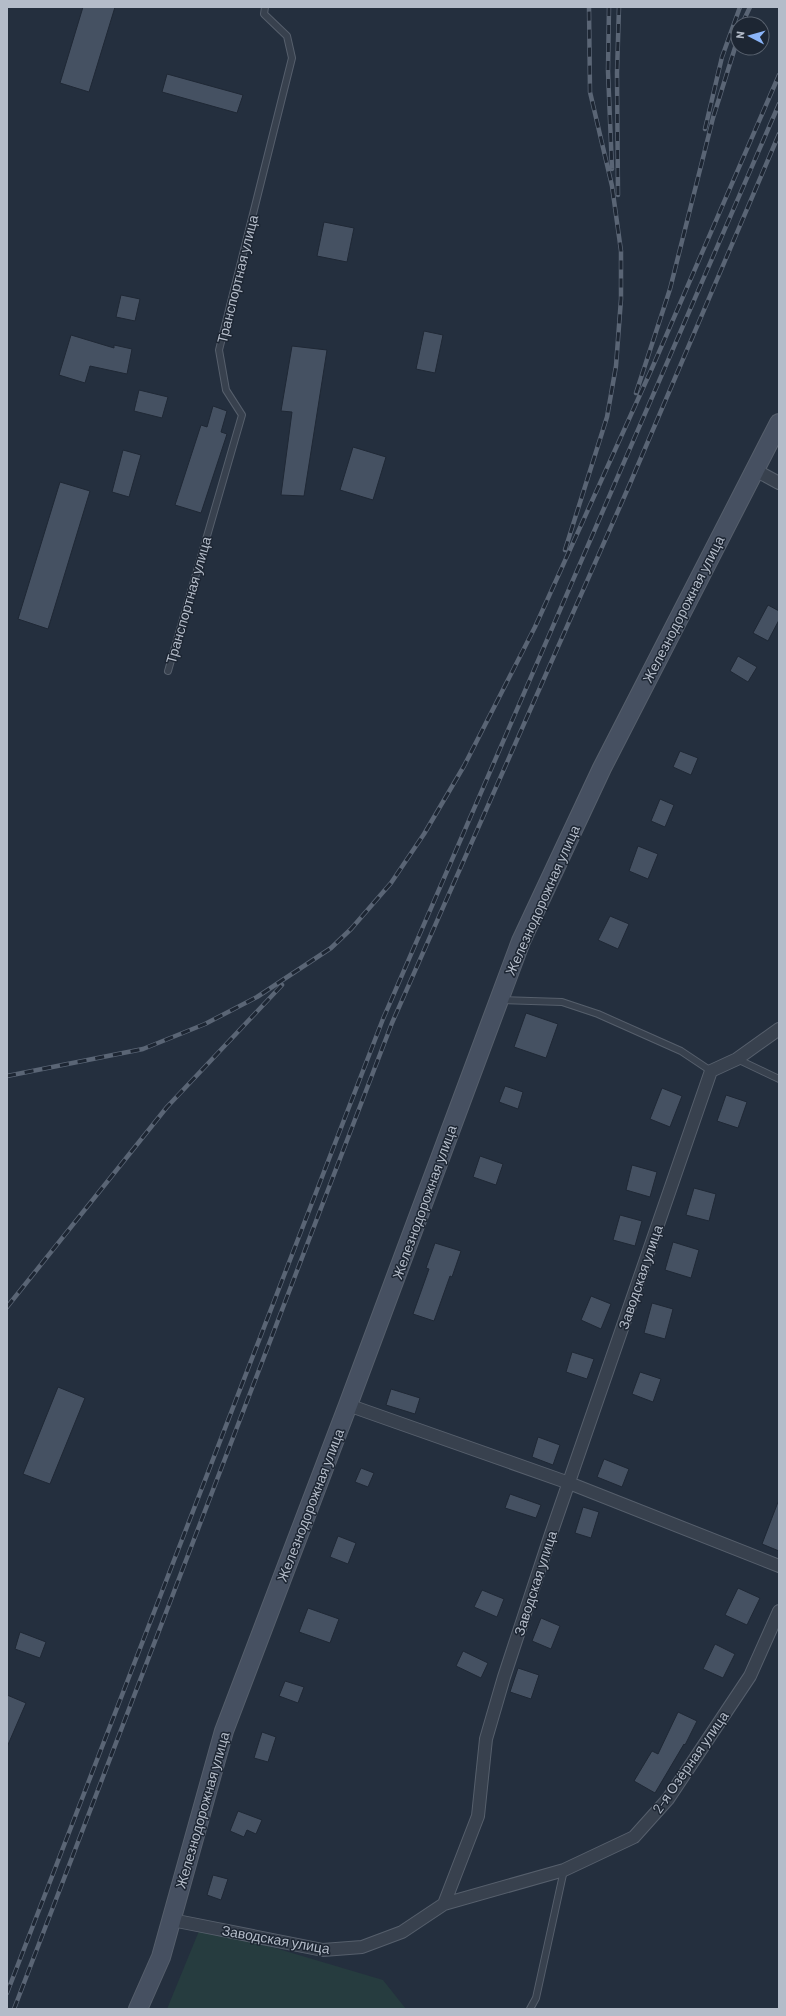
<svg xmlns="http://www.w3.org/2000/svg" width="786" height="2016" viewBox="0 0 786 2016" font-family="Barlow,sans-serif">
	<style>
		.green { fill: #263c3f }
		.building { fill: #455162; stroke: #1f2835 }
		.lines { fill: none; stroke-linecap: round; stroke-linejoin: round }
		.lane-casing { stroke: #565f6c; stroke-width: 8 }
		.street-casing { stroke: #565f6c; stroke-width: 14 }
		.secondary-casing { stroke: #565f6c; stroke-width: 20 }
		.lane { stroke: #38414e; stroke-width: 6 }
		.street { stroke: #38414e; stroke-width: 12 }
		.secondary { stroke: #465061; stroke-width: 18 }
		.rail-casing { stroke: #5a6575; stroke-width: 4.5 }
		.rail { stroke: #1d2633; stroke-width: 3; stroke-dasharray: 9; stroke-linecap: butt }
		.labels { text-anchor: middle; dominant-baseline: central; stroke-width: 3; stroke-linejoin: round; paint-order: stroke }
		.street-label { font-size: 14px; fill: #b4bcc9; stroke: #1d2633 }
	</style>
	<rect width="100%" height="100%" fill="#242f3e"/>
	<!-- green -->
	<path class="green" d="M201,1926l182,54 23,29h-239z"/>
	<!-- building -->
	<path class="building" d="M83,7h32l-26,85 -29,-9z
		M167,74l76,21 -6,18 -75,-21z
		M324,222l30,6 -7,34 -30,-6z
		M121,295l19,4 -5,22 -19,-4z
		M424,331l19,4 -8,38 -19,-4z
		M71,335l43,13v-3l18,4 -5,25 -37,-8 -5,17 -26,-8z
		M292,346l35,4 -23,146 -23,-1 11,-83 -11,-1z
		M139,390l29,7 -6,21 -28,-7z
		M213,406l14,5 -6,21 6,2 -26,79 -26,-8 26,-80 6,2z
		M353,447l33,10 -13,43 -33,-10z
		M123,450l18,5 -12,42 -17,-5z
		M60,482l30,9 -42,138 -30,-10z
		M768,605l11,6v9l-11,21 -15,-8z
		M738,656l19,11 -9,15 -18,-11z
		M680,751l18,7 -7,17 -18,-8z
		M660,799l14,6 -9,22 -14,-6z
		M638,846l20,8 -10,25 -19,-8z
		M610,916l19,8 -11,25 -20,-9z
		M526,1013l32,11 -12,34 -32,-11z
		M505,1086l18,6 -5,17 -19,-7z
		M662,1088l20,8 -12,31 -20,-8z
		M726,1095l21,7 -9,26 -21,-7z
		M480,1156l23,8 -7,21 -23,-8z
		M632,1165l25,7 -7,25 -24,-7z
		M694,1188l22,6 -7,27 -23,-6z
		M620,1215l22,6 -7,25 -22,-6z
		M673,1242l26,8 -8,28 -26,-8z
		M435,1243l26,8 -9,26 -2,-1 -16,45 -21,-7 16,-45 -3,-1z
		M591,1296l20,8 -10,25 -20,-9z
		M652,1303l21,6 -8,30 -21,-6z
		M572,1352l22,7 -7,20 -21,-7z
		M640,1372l21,7 -8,23 -21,-8z
		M58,1387l27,11 -35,86 -27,-10z
		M391,1389l29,9 -5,16 -29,-9z
		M538,1437l22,8 -7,20 -21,-8z
		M604,1459l25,10 -7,18 -25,-10z
		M361,1468l13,5 -6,14 -13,-5z
		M510,1494l31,11 -5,13 -31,-10z
		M778,1502h1v49l-17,-7z
		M583,1507l16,5 -8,26 -16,-5z
		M338,1536l18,7 -8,21 -18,-7z
		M738,1588l22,10 -13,27 -22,-10z
		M482,1590l22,9 -7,18 -23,-10z
		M308,1608l31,11 -9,24 -31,-11z
		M541,1618l19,8 -9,23 -19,-8z
		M20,1632l26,10 -6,16 -25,-9z
		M715,1644l20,10 -12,24 -20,-9z
		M463,1651l25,12 -7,15 -25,-12z
		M518,1668l21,7 -8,24 -21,-7z
		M285,1681l19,6 -6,16 -19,-7z
		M7,1695l19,8 -19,44z
		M678,1712l19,9 -12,24 -1,-1 -29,49 -21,-12 18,-30 6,3z
		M262,1732l14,5 -8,25 -14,-4z
		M238,1811l24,9 -6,14 -9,-4 -3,7 -14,-6z
		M213,1875l15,4 -7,21 -14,-5z"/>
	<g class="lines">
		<!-- lane casing -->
		<g class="lane-casing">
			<path id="lane" d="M168,671l74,-256 -16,-25 -7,-40 73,-292 -5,-22 -23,-22 1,-7
				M501,1000l61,2 36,12 83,37 30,20
				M737,1059l42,20
				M530,2009l6,-11 28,-128"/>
		</g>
		<!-- street casing -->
		<g class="street-casing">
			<path id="street" d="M755,470l24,13
				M348,1405l221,78 210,83
				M444,1904l120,-34 70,-33 34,-38 82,-123 29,-65
				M172,1920l151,30 39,-3 40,-15 42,-28 34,-88 8,-77 18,-62 47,-143 160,-463 26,-12 42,-30"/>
		</g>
		<!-- secondary casing -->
		<g class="secondary-casing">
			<path id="secondary" d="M138,2009l23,-52 63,-226 124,-326 173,-464 81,-173 177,-345"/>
		</g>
		<!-- lane -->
		<use href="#lane" class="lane"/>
		<!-- street -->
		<use href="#street" class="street"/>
		<!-- secondary -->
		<use href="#secondary" class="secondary"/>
		<!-- rail casing -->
		<g class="rail-casing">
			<path id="rail" d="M609,7l-1,64 4,98
				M742,24l8,-17
				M705,129l17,-72 18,-50
				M618,195l-1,-122 2,-66
				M636,393l34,-104 43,-171 25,-80
				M565,550l42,-133 9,-51 5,-67v-48l-9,-65 -22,-94 -1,-85
				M7,1076l136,-27 62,-25 52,-27 74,-49 20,-19 40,-46 33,-49 40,-68 71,-139 118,-261 126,-291
				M7,1307l160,-200 115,-122
				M7,1993l376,-974 396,-915
				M14,2009l378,-986 237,-537 150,-352"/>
		</g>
		<!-- rail -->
		<use href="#rail" class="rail"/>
	</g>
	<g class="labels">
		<!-- street labels -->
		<g class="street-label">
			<text transform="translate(237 279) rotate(-76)">Транспортная улица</text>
			<text transform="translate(188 600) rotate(-74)">Транспортная улица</text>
			<text transform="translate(683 609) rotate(-63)">Железнодорожная улица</text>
			<text transform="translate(542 900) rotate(-66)">Железнодорожная улица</text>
			<text transform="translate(424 1202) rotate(-70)">Железнодорожная улица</text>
			<text transform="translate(640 1277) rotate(-71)">Заводская улица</text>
			<text transform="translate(310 1505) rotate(-69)">Железнодорожная улица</text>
			<text transform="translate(535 1583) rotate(-72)">Заводская улица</text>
			<text transform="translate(690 1762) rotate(-55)">2-я Озёрная улица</text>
			<text transform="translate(202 1810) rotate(-74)">Железнодорожная улица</text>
			<text transform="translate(276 1939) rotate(10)">Заводская улица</text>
		</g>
	</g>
	<!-- border -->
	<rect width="786" height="2016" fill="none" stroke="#b4bcc9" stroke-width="16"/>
	<!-- north arrow -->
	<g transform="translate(750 36) rotate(276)"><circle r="19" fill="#1d2633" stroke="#59626f"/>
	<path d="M0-3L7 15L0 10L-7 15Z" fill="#8ab4f8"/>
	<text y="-6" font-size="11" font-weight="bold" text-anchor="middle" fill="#b4bcc9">N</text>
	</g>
</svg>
